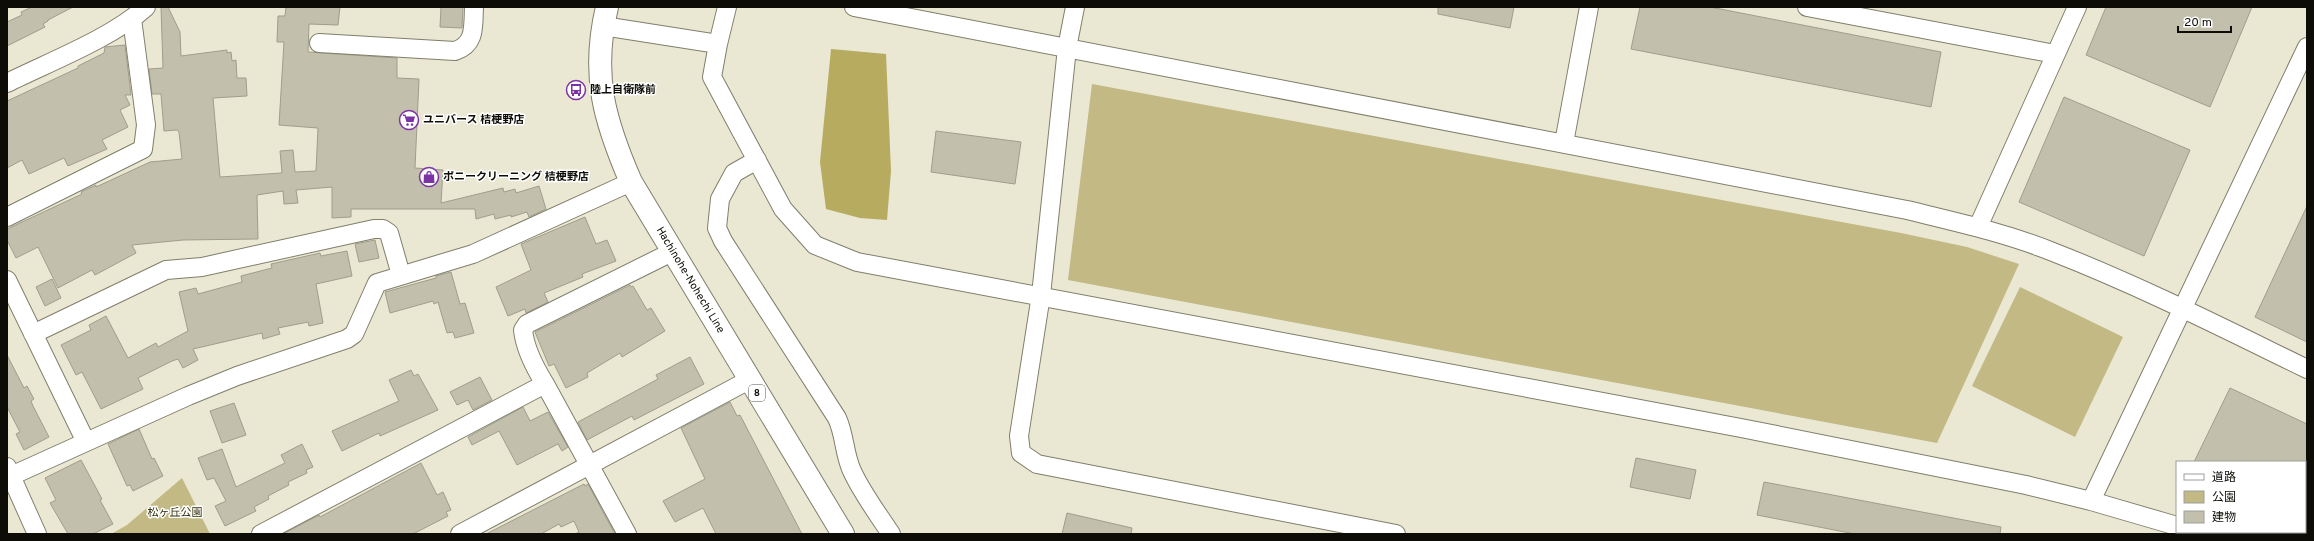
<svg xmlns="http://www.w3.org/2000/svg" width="2314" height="541" viewBox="0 0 2314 541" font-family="Overpass,'Noto Sans JP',sans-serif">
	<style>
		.green { fill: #c2b984 }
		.forest { fill: #b7ab60 }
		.building { fill: #c2c0ac; stroke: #a09d8a }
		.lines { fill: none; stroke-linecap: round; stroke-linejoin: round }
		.minor-casing { stroke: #817e6b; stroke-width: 20 }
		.major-casing { stroke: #817e6b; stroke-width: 24 }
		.minor { stroke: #fff; stroke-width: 18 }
		.major { stroke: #fff; stroke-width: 22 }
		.labels { text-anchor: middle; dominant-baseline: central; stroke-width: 3; stroke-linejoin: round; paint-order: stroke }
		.shield { fill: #fff; stroke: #565551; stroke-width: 1 }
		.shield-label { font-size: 10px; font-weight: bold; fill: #0d0c06 }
		.poi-label { font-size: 11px; font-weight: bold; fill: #0d0c06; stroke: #fff; text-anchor: start }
		.street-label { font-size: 11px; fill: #0d0c06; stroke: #fff }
		.park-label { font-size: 11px; fill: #342f0d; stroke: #fff }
	</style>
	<rect width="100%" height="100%" fill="#eae7d3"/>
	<!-- green -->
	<path class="green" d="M1092,84l809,149 66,14 52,17 -82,179 -869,-163z
		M2020,287l103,50 -48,100 -103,-51z
		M182,478l28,56h-99l16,-9z"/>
	<!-- forest -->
	<path class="forest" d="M831,49l55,5 5,117 -4,49 -27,-2 -34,-9 -6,-47z"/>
	<!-- building -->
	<path class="building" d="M32,7h41l-25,13v1l-5,3 2,3 -38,19v-24l15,-7 -1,-3z
		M161,7h7l12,25 1,24 46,-6v3l4,-1 1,9 4,-1 1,18h9l1,18 -34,2 7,79 62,-4 -2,-22 13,-1 2,22 21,-1 2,-43 -39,-3 5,-83h-7l1,-26h7l1,-9h54l-2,18 -29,-1 -1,28 89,6v20l22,1 -4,89 28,2 -2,33 62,-15 1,4 11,-3 1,4 23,-7 7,23 -17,8 -2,-5 -16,5v-2l-16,4 -1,-5 -18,5 -1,-10h-124v8l-19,1v-31l-36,3 2,13 -14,1 -1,-13 -26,4 1,44 -75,1 -51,5 4,8 -41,22 -3,-5 -34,18 -20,-41 -22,11 -9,-18v-11l75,-35 -1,-2 15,-7v2l54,-25 32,-3 -3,-27 -2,-2 -13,1 -3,-37h-9l-3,-25 14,-1z
		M441,7h22l-1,21 -22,-1z
		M1438,7h76l-4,21 -72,-14z
		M1640,7h70l231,45 -10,55 -300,-58z
		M2106,7h146l-42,100 -124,-52z
		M125,45l6,50h-6l5,10 -10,5 8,17 -26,13 5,9 -39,17 -4,-8 -35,16 -7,-14 -15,8v-67l71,-33v-2l26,-13 1,-6z
		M2064,97l126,53 -46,106 -125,-54z
		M936,131l85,11 -6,42 -84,-12z
		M2307,206v136l-52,-25z
		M585,217l11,27 11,-4 9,21 -34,13 1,3 -39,16 4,9 -22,11 -1,-4 -17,7 -12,-29 35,-17 -10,-26z
		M375,240l4,18 -20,4 -4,-18z
		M347,251l5,25 -36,8 7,39 -14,3 -1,-4 -30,6 2,6 -17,5 -1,-6 -69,16 5,11 -15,8 -5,-9 -6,2 -34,17 5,11 -42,20 -19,-37 -6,3 -15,-30 30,-15 -2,-5 17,-9 22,42 28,-15 2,4 30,-16 -9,-39 17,-4 2,6 44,-12 -1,-6 31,-8 -1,-4 49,-11 1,3z
		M451,272l9,32 5,-1 9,30 -19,5 -2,-6 -6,1 -9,-31 -4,2 -1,-3 -43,12 -5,-21 51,-14v-2z
		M52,279l9,19 -16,8 -9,-19z
		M630,285l1,2 2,-1 14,24 4,-2 14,23 -43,26 -2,-4 -33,20 1,4 -22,11 -12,-24 -5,2 -14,-34z
		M7,355l17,33 3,-2 7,13 -3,2 2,5 16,31 -25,13 -8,-16 4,-2 -13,-25z
		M690,357l14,27 -70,36 -2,-4 -45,24 -9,-18 80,-43 -2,-4z
		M411,370l3,6 4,-2 20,36 -58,26 -1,-3 -37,18 -10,-20 67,-30 -10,-21z
		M480,377l12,23 -19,10 -5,-10 -11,5 -7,-13z
		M2230,388l77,36v38h-113z
		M730,402l7,14 3,-1 62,119h-86l-13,-26 -28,14 -12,-21 42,-22 -24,-51z
		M234,403l12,32 -24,8 -12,-32z
		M523,407l7,14 18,-9 20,35 -6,4 -4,-7 -41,21 -18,-34 -27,14 -4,-8z
		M139,429l13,30 2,-1 9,18 -30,15 -3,-6 -3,1 -19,-42z
		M302,444l11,23 -7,3 1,3 -19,9 1,3 -21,11 1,3 -15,8 2,4 -31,15 -10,-20 11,-5 -12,-23 -7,2 -9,-22 24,-9 14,38 49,-24 -4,-8z
		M1636,458l60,12 -6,29 -60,-12z
		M81,460l21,39 -2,1 13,24 -20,10h-25l-18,-31 6,-3 -11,-22z
		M421,463l16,32 6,-3 8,18 -5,2 2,4 -35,18h-130l36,-19 1,2z
		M1764,482l237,45 -1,7h-145l-98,-19z
		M584,484l1,2 3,-2 27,50h-40l4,-2 -5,-11 -13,6 -2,-3 -18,10h-55z
		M1067,513l65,15 -1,6h-69z"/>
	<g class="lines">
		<!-- minor casing -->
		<g class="minor-casing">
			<path id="minor" d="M854,7l1053,203c49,12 99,23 146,42 87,34 170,76 254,117
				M1075,7l-8,41 -26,247 -22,141 2,17 16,11 359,70
				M1807,7l248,47
				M603,26l115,18 -6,33 71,132 32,36 42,17 884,166 285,57 65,16 86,25
				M319,43l136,8c21,-7 18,-25 19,-44
				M718,44l9,-37
				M7,83c42,-21 105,-45 139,-76
				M1564,143l25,-136
				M757,160l-23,13 -14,26 -3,29 6,13 114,177c8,17 7,36 15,53 10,22 26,43 39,63
				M7,217l136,-68 3,-24 -14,-106
				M1978,227l99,-220
				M7,280l79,162
				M33,334l133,-64 36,-3 172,-38h9l6,4 12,42
				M545,384l82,150
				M7,467l30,67
				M11,476l177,-80 49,-20 110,-37 7,-5 23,-51 96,-29 158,-72
				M2091,501l216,-454
				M2194,532l6,2
				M261,534l284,-150c-10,-16 -20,-35 -22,-54l4,-6 145,-72
				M460,534l289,-154"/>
		</g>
		<!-- major casing -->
		<g class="major-casing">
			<g id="major">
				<path id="s1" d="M607,7c-16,68 -3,113 24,175l212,352"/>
			</g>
		</g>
		<!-- minor -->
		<use href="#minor" class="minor"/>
		<!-- major -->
		<use href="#major" class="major"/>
	</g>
	<!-- icons -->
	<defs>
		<g id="bus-ring" transform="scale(1)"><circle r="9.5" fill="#fff" stroke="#7c33a5" stroke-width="1.5"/><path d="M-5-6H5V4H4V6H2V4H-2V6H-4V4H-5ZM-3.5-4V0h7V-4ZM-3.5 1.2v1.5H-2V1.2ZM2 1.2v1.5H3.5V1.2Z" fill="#7c33a5"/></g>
		<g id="supermarket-ring" transform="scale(1)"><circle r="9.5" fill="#fff" stroke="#7c33a5" stroke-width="1.5"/><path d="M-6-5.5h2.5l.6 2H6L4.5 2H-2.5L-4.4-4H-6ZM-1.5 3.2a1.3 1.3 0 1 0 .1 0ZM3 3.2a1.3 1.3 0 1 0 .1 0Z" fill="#7c33a5"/></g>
		<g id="shop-ring" transform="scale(1)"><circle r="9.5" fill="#fff" stroke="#7c33a5" stroke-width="1.5"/><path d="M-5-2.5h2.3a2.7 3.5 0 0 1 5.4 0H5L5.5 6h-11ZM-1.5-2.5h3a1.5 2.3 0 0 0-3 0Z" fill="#7c33a5"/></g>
	</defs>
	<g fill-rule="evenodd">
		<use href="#bus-ring" x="576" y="90"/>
		<use href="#supermarket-ring" x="409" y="120"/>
		<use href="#shop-ring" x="429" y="177"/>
	</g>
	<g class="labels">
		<!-- shield labels -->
		<rect class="shield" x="749" y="385" width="16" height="16" rx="3"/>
		<g class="shield-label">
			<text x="757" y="393">8</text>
		</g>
		<!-- poi labels -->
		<g class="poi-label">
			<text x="590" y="90">陸上自衛隊前</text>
			<text x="423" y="120">ユニバース 桔梗野店</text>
			<text x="443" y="177">ポニークリーニング 桔梗野店</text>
		</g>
		<!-- street labels -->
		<g class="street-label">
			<text stroke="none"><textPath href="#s1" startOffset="295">Hachinohe-Nohechi Line</textPath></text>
		</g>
		<!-- park labels -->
		<g class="park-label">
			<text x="175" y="513">松ヶ丘公園</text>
		</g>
	</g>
	<!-- border -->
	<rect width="2314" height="541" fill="none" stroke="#0d0c06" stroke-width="16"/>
	<!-- legend -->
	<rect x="2176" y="461" width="130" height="72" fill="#ffffff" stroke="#9e9e9b"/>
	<rect x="2184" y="474" width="20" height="6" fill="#ffffff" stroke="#9e9e9b"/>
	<text x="2212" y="481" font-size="12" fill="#0d0c06">道路</text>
	<rect x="2184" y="491" width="20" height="12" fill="#c2b984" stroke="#9e9e9b"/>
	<text x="2212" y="501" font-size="12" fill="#0d0c06">公園</text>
	<rect x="2184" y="511" width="20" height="12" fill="#c2c0ac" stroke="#9e9e9b"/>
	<text x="2212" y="521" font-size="12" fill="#0d0c06">建物</text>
	<!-- scale -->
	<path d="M2178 26v6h53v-6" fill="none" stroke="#0d0c06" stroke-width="2"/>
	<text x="2184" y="26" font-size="12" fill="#0d0c06" stroke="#ffffff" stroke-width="3" paint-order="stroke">20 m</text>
</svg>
